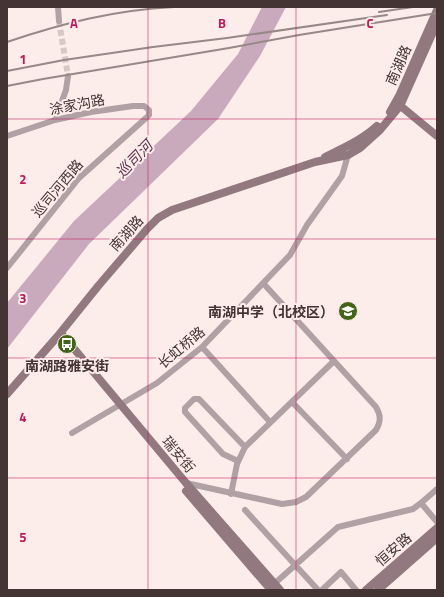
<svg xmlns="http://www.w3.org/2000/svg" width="444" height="597" viewBox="0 0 444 597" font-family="'Titillium Web','Noto Sans SC',sans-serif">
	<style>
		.water { fill: #c9aabd }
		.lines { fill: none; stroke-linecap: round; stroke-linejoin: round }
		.minor-tunnel { stroke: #d7c7c5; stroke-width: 6; stroke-dasharray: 6 3; stroke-linecap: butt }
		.minor { stroke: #b1a0a4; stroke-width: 6 }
		.secondary { stroke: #91797f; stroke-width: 8 }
		.rail { stroke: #988887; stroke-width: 2 }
		.grid { fill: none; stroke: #c2185b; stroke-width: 1; stroke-opacity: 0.55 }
		.labels { text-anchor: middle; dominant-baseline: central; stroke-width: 4; stroke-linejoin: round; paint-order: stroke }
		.street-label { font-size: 14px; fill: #443433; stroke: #fcecea }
		.poi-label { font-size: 14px; font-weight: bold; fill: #443433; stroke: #fcecea; text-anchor: end }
		.water-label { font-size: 15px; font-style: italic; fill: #5e3350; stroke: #fcecea }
		.grid-label { font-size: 13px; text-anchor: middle; font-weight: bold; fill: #c2185b; stroke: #fcecea; stroke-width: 4; stroke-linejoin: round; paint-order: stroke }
	</style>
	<rect width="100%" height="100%" fill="#fcecea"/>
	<!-- water -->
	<path class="water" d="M262,7h24l-26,49 -42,63 -129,125 -82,105v-46l67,-82 117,-110 47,-57z"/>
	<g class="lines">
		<!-- minor-tunnel -->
		<path class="minor-tunnel" d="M59,21l9,55"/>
		<!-- minor -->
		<path class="minor" d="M58,7l1,14
			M55,120l11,-30 2,-14
			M7,136l48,-16 36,-8 42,-6h11l5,4v5l-3,3 -67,60 -72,90
			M202,347l68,75
			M292,402l55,57
			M72,433l85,-50 45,-36 88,-92 17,-30 35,-49 6,-21
			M238,461l-15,-7 -38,-42v-4l9,-9h5l46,48
			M186,483l96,21 14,-2 10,-5 70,-67c5,-9 5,-14 0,-23l-113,-124
			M231,494l6,-30 8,-17 89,-86
			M421,503l16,-14
			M245,510l73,80
			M274,584l64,-57 75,-18 8,-6 16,19
			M322,590l19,-18 15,18"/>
		<!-- secondary -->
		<path class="secondary" d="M397,103l40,33
			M390,112l9,-16 38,-86
			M325,157c18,-9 37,-17 52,-31
			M61,333l125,150 94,107
			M7,394l50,-57 42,-52 48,-56 11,-11 14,-8 143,-48 33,-7 12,-7 20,-18 20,-24 37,-83
			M186,491l85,99
			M366,590l71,-62
			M378,590l59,-52"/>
		<!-- rail -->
		<path class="rail" d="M379,12l34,-5
			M7,42c56,-19 108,-32 167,-35
			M7,71l57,-11 89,-13 74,-9 160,-23
			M7,86l36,-7 186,-31 70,-13 138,-22"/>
	</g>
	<!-- grid -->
	<path class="grid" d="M148,7v583M296,7v583M7,119h430M7,239h430M7,358h430M7,478h430"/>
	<!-- icons -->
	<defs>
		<g id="school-disc" transform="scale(1)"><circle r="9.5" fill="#436317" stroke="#fcecea"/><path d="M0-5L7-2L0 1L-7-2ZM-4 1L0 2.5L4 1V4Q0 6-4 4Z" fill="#fff"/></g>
		<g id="bus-disc" transform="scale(1)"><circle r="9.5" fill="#436317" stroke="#fcecea"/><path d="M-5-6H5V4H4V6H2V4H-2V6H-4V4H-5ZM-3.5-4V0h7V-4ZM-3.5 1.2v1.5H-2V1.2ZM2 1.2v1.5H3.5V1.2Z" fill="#fff"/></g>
	</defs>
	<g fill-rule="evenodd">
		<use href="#school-disc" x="348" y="311"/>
		<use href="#bus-disc" x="67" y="344"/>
	</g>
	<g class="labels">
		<!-- street labels -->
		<g class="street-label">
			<text transform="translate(398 65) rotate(-66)">南湖路</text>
			<text transform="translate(77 104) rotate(-11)">涂家沟路</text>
			<text transform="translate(57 188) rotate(-50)">巡司河西路</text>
			<text transform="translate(126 233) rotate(-48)">南湖路</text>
			<text transform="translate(181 347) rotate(-40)">长虹桥路</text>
			<text transform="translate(179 454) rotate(50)">瑞安街</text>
			<text transform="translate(393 549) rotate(-41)">恒安路</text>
		</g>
		<!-- poi labels -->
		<g class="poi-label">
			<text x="334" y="311">南湖中学（北校区）</text>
			<text x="67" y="365" text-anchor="middle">南湖路雅安街</text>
		</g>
		<!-- water labels -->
		<g class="water-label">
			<text transform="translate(134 159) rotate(-46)">巡司河</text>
		</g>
	</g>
	<g class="grid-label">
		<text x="74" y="28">A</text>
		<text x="222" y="28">B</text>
		<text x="370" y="28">C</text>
		<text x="23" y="64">1</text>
		<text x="23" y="184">2</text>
		<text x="23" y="303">3</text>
		<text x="23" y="422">4</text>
		<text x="23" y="542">5</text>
	</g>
	<!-- border -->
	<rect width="444" height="597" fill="none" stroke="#443433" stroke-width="16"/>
</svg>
